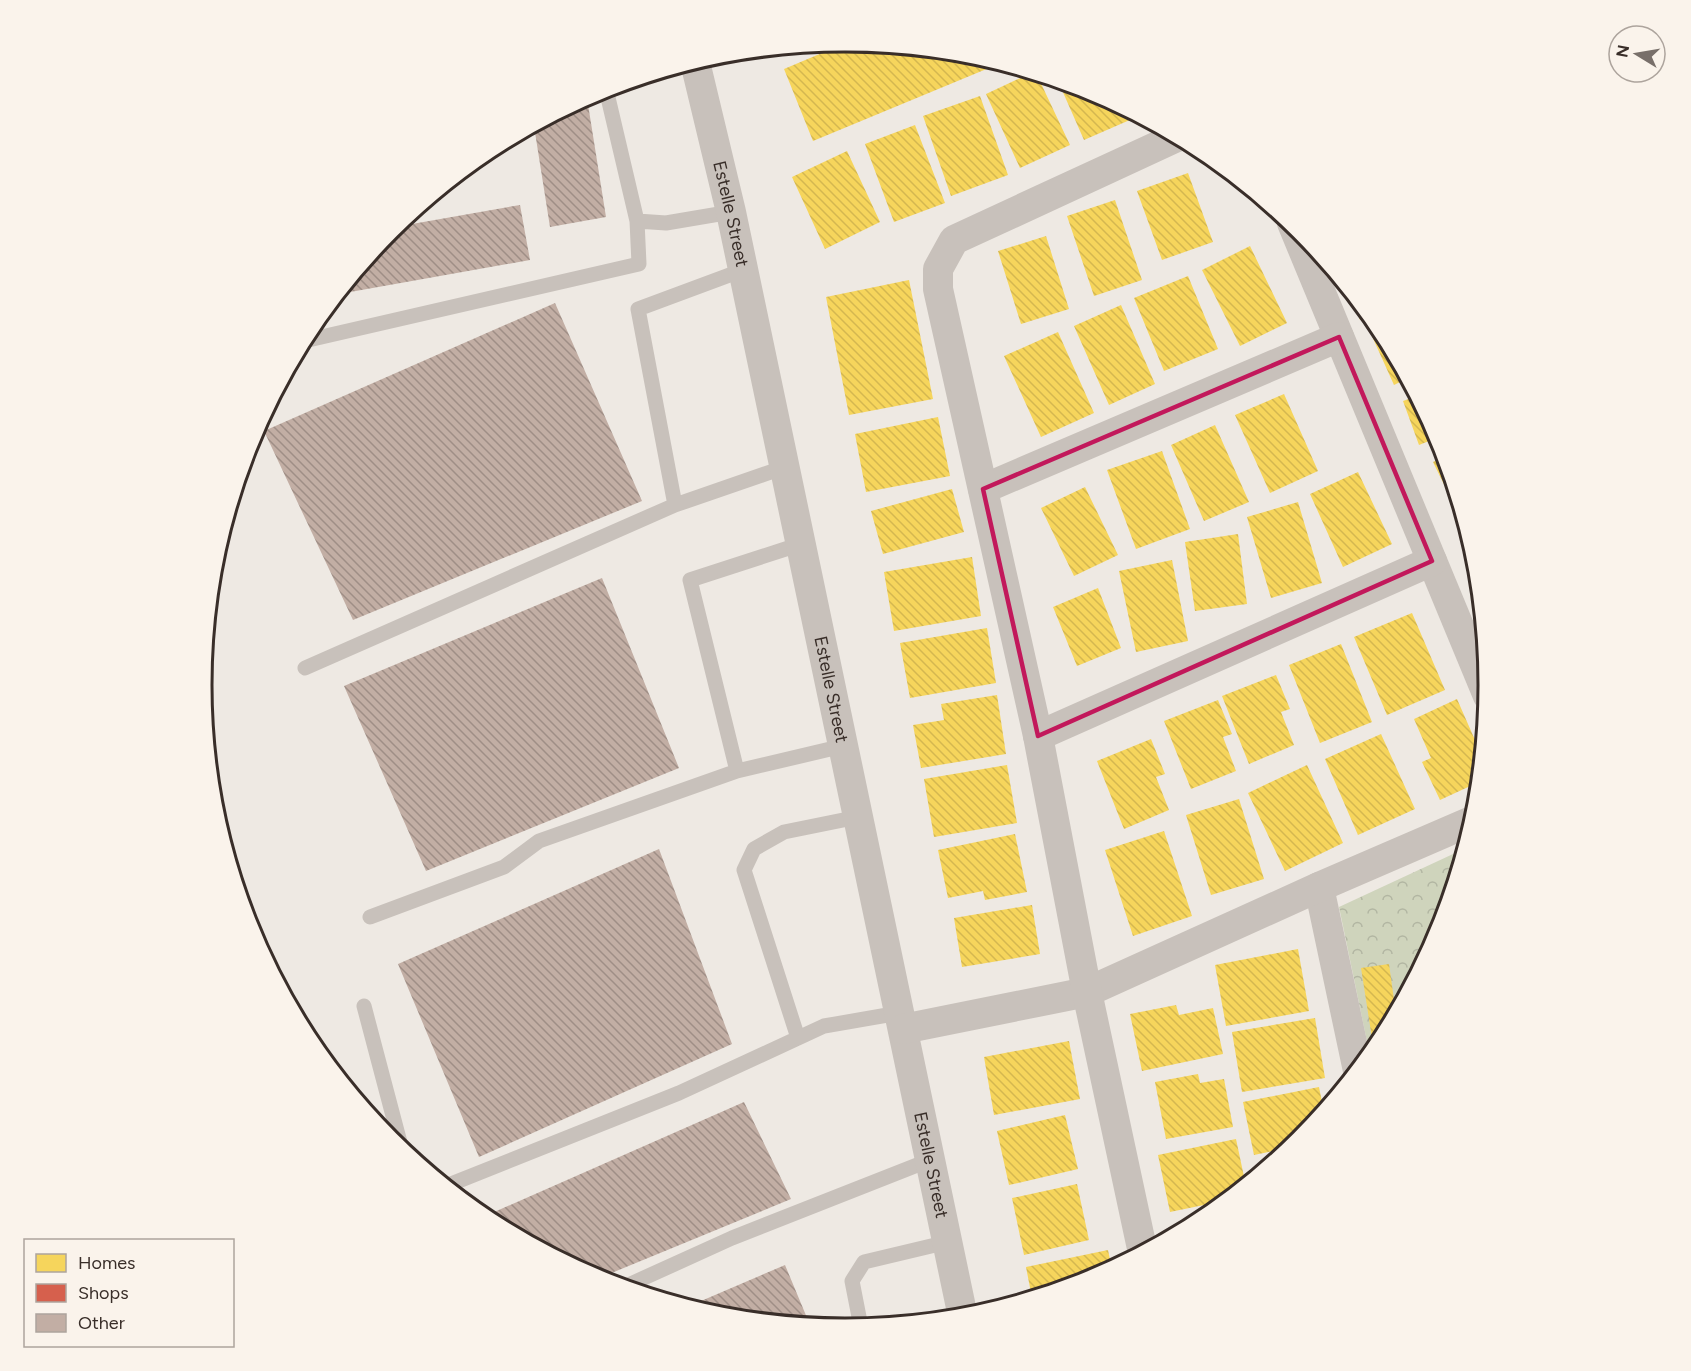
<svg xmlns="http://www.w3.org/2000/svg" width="1691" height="1371" viewBox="0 0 1691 1371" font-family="Figtree,sans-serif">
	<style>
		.park { fill: url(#park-crowns) }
		.homes { fill: url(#homes-back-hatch) }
		.shops { fill: url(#shops-back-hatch) }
		.building { fill: url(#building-back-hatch) }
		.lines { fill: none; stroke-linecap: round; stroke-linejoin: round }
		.service { stroke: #c8c1bb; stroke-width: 15 }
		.minor { stroke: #c8c1bb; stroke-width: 30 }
		.marked { fill: none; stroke: #c2185b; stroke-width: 4.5; stroke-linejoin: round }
		.labels { text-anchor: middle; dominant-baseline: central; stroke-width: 6; stroke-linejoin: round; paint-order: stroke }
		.street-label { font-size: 18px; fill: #392e29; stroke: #faf3eb }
		.rim { fill: none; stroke: #392e29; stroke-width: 3 }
	</style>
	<defs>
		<pattern id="park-crowns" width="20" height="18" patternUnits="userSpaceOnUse" patternTransform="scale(1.5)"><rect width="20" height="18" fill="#cfd4bc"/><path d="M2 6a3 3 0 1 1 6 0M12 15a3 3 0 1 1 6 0" fill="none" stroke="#b2b6a2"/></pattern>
		<pattern id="homes-back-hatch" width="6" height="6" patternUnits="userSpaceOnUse" patternTransform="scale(1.5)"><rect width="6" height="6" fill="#f6d55c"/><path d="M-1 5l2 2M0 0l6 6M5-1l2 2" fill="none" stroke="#d4b750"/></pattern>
		<pattern id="shops-back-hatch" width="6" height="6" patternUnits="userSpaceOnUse" patternTransform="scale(1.5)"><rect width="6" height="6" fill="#d6604d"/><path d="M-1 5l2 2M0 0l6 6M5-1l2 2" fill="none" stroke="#af5040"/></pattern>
		<pattern id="building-back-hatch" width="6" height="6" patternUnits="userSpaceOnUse" patternTransform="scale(1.5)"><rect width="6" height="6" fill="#c2aea4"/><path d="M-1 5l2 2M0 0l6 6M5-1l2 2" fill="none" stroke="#9f8e86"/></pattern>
	</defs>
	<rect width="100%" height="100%" fill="#eee9e3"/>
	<!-- park -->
	<path class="park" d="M1466,848l-26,84 -60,111 -10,13 -31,-149z"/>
	<!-- homes -->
	<path class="homes" d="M848,42l123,12 30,9 -188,78 -29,-72z
		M1031,73l6,2 33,70 -50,23 -34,-74z
		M1058,81l34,10 47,25 -55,24z
		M980,96l28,79 -57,21 -28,-80z
		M915,125l30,78 -51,19 -29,-78z
		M847,151l33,71 -55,27 -33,-72z
		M1188,173l25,69 -51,18 -25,-69z
		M1115,200l27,80 -48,16 -27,-80z
		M1046,236l23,73 -48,15 -23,-73z
		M1250,246l37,77 -47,23 -38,-76z
		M1188,276l30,73 -54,22 -30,-73z
		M909,280l24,119 -84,16 -23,-118z
		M1348,289l23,27 -11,4z
		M1121,305l34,79 -46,21 -35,-79z
		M1381,329l27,49 -14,7 -23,-51z
		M1058,332l36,81 -53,24 -37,-81z
		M1284,394l34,77 -48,22 -35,-78z
		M1417,396l22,41 -20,8 -16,-44z
		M938,417l12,59 -84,16 -11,-58z
		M1215,425l34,77 -45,19 -33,-76z
		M1162,451l28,78 -54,20 -29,-79z
		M1445,456l16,53 -4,2 -24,-49z
		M1358,472l34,72 -49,23 -33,-73z
		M1085,487l33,68 -44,21 -33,-68z
		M952,489l12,43 -81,22 -12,-43z
		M1298,502l24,81 -51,15 -24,-81z
		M1465,520l11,39 -1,1 -16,-37z
		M1238,534l9,70 -52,7 -10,-69z
		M972,557l9,59 -87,15 -10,-59z
		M1172,560l16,81 -52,11 -17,-81z
		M1098,588l23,60 -44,18 -24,-59z
		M1480,593l2,19h-1l-7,-16z
		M1412,613l33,77 -58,25 -33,-78z
		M987,628l9,55 -86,15 -10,-55z
		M1341,644l31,78 -52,21 -31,-78z
		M1276,675l14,34 -9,3 13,33 -45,19 -27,-68z
		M997,695l9,59 -85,14 -8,-43 31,-5 -3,-16z
		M1457,699l25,57 -3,26 -39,18 -18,-38 9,-4 -17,-39z
		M1218,700l14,34 -9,3 13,34 -45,18 -27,-68z
		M1381,734l34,75 -57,26 -33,-76z
		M1151,739l14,35 -9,3 13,33 -45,19 -27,-68z
		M1007,765l10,58 -83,14 -10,-58z
		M1307,765l36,78 -58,28 -37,-78z
		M1239,799l25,80 -53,16 -25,-80z
		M1164,831l28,85 -59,20 -28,-86z
		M1015,834l12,58 -42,8 -2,-9 -35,7 -10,-48z
		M1032,905l8,49 -78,13 -8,-49z
		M1298,949l11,62 -83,15 -11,-61z
		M1389,964l7,50 -22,37 -13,-83z
		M1176,1005l3,10 34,-7 10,46 -81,17 -12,-57z
		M1315,1018l10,60 -83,14 -10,-60z
		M1069,1041l11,58 -86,16 -10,-58z
		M1198,1074l2,9 24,-4 9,48 -67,12 -11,-57z
		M1319,1087l5,25 -24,29 -8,6 -38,8 -11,-53z
		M1065,1115l13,54 -69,16 -12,-54z
		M1236,1139l10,47 -18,14 -58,12 -12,-57z
		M1077,1184l12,56 -65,15 -12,-57z
		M1207,1217l-4,4 -22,11 -2,-10z
		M1108,1250l4,19 -21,11 -59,18 -6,-31z"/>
	<!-- shops -->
	<path class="shops" d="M458,175l2,9 -16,3 9,-8z"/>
	<!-- building -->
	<path class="building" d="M587,98l19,119 -56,10 -16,-101z
		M520,205l10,55 -191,34 56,-67z
		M555,303l87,198 -289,119 -89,-189z
		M602,578l77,190 -253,103 -82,-185z
		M659,849l73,195 -253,113 -81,-193z
		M744,1102l47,97 -194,80 -114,-62z
		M785,1265l25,60 -90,-8 -33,-10z"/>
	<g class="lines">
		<!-- service -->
		<path class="service" d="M606,89l31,132 29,2 65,-11
			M304,341l335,-77 -2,-43
			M675,505l-37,-196 105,-39
			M801,544l-111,36 47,191 106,-25
			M305,668l370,-163 110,-38
			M370,917l134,-50 35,-26 198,-70
			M364,1006l38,144
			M798,1038l-54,-168 10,-21 30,-17 74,-15
			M446,1186l233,-93 145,-67 75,-13
			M624,1287l108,-49 198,-78
			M861,1327l-9,-46 12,-19 84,-20"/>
		<!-- minor -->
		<g class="minor">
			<path id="s1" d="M695,62l36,150 232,1105"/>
			<path d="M1292,223l196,473"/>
			<path d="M983,489l356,-152"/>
			<path d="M1038,736l394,-175"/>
			<path d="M1319,887l39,184"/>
			<path d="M903,1029l184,-37 232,-105 155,-67"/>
			<path d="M1143,1253l-56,-261 -49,-256 -100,-447v-20l16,-29 223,-103"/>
		</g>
	</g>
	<!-- marked area -->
	<path class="marked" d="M1339,337l93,224 -394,175 -55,-247z"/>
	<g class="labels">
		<!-- street labels -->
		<g class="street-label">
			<text stroke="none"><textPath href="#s1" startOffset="156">Estelle Street</textPath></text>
			<text stroke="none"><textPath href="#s1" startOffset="642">Estelle Street</textPath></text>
			<text stroke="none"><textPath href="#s1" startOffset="1128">Estelle Street</textPath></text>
		</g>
	</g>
	<!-- crop -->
	<path d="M0 0H1691V1371H0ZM212 685a633 633 0 1 1 1266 0a633 633 0 1 1-1266 0Z" fill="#faf3eb" fill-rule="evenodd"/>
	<path class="rim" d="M212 685a633 633 0 1 1 1266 0a633 633 0 1 1-1266 0Z"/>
	<!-- legend -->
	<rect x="24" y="1239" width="210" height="108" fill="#faf3eb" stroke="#ada49d" stroke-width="1.5"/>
	<rect x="36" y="1254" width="30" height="18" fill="#f6d55c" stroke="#ada49d" stroke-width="1.5"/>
	<text x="78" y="1269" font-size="18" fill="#392e29">Homes</text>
	<rect x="36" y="1284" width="30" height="18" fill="#d6604d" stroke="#ada49d" stroke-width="1.5"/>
	<text x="78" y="1299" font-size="18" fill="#392e29">Shops</text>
	<rect x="36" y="1314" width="30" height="18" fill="#c2aea4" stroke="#ada49d" stroke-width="1.5"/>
	<text x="78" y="1329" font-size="18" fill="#392e29">Other</text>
	<!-- north arrow -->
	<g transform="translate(1637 54) rotate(281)"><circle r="28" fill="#faf3eb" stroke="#ada49d" stroke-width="1.5"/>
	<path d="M0-4.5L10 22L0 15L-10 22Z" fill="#786f6a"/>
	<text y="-9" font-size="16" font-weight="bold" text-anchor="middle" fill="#392e29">N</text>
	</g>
</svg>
